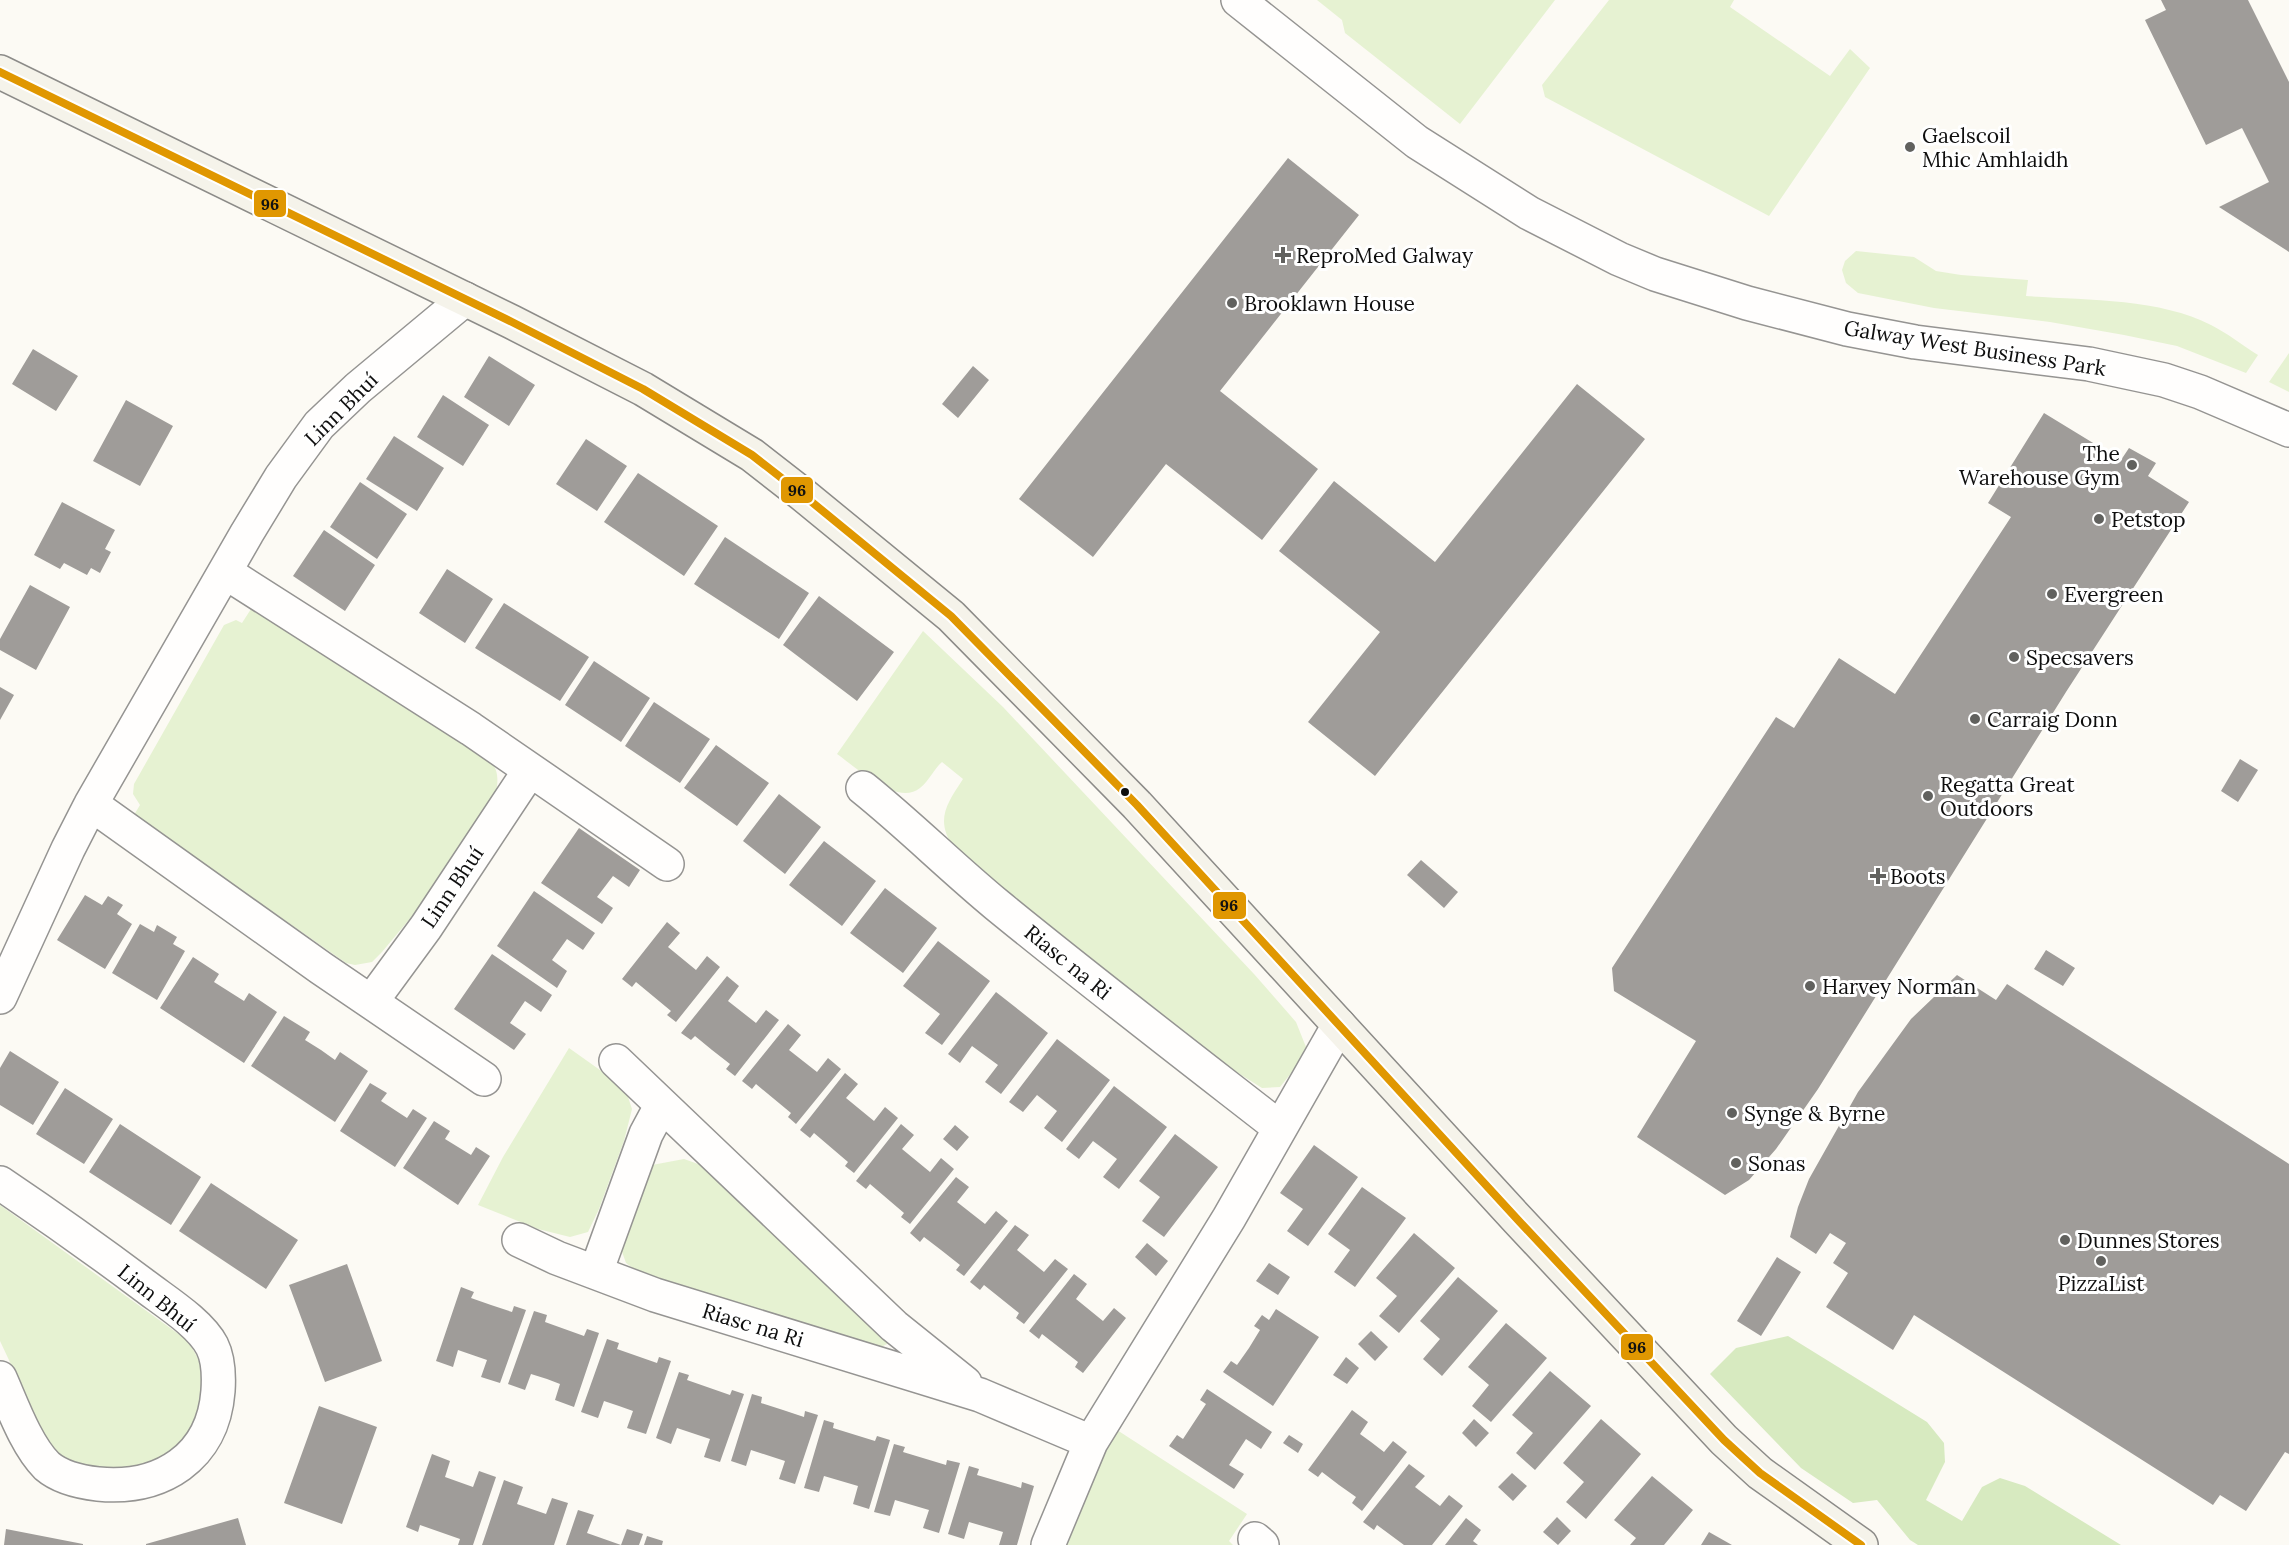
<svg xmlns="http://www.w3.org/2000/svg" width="2289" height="1545" viewBox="0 0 2289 1545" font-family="Lora,serif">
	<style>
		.green { fill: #e6f2d2 }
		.forest { fill: #d7eac0 }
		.building { fill: #9f9c99 }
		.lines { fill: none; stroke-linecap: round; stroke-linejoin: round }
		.street-casing { stroke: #959492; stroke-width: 36 }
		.secondary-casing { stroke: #8c8b88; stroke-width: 36 }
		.street { stroke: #fffefd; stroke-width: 33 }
		.secondary { stroke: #f5f3ea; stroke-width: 33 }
		.bus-1-casing { stroke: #fff; stroke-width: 12 }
		.bus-1 { stroke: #e09701; stroke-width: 8 }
		.poi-dot { fill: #61615e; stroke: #fff; stroke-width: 2 }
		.bus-dot { fill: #0e0e0e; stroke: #fff; stroke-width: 2 }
		.labels { text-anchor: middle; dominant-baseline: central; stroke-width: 6; stroke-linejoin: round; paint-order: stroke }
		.poi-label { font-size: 21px; fill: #0e0e0e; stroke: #fff; text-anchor: start }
		.street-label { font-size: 21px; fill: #0e0e0e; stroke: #fff }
		.line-badge { stroke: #fff; stroke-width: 2 }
		.pale-badge-label { font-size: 16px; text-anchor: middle; font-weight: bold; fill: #111 }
	</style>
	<rect width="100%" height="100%" fill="#fcfaf4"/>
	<!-- green -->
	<path class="green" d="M1317,0h238l-95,124 -115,-91 -3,-13z
		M1609,0h125l-4,7 100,69 20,-27 20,19 -101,148 -224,-119 -3,-12z
		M1856,251l58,6 22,14 25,4 67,5 -2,16c57,4 134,2 185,29 16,8 31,20 47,30l-12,18 -69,-27 -53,-11 -74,-13 -116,-14 -76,-15 -12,-10 -4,-13 3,-9z
		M2289,353v39l-20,-10z
		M251,609l240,152c8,11 7,20 5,32l-58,92 -56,67 -10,10 -17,3 -9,-2 -212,-148 6,-10 -7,-11 1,-10 90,-159 12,-5 6,3z
		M923,631l80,76 251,267 42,48 10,25 -10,20 -16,20 -18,1 -35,-22 -144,-112 -129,-106c-19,-28 -8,-43 9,-69l-21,-17c-8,7 -13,19 -22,26 -23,19 -64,-21 -83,-34z
		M569,1048l38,27 20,19 5,15 -8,32 -25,68 -11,23 -18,5 -32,-8 -60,-24 25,-48z
		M684,1159l17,6 189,172 -3,7 -6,3 -232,-67 -23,-17 -5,-14 31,-84z
		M0,1205l184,133c17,18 23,40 16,64 -2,8 -3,19 -8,26 -22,37 -71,47 -111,38 -12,-3 -25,-14 -33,-23l-48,-102z
		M1117,1430l130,84 -18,27 4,4h-168l43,-101z"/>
	<!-- forest -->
	<path class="forest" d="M1788,1336l139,86 17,21 1,19 -19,38 36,21 20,-34 18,-9 25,8 96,59h-203l-8,-5 -33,-40 -24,3 -52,-35 -91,-94 26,-26z"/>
	<!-- building -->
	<path class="building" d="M2161,0h87l41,82v170l-70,-45 50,-25 -27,-54 -36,17 -61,-125 21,-10z
		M1288,158l71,57 -139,176 98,78 -56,71 -96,-76 -73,93 -74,-58z
		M33,349l45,27 -22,35 -44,-27z
		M489,356l46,29 -26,41 -45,-29z
		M973,366l16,14 -31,38 -16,-14z
		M1577,384l68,55 -270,337 -67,-54 72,-90 -101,-81 55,-70 101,81z
		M443,395l46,30 -26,41 -46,-29z
		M126,400l47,26 -33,60 -47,-25z
		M2044,413l77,47 8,-12 27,15 -8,13 41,26 -123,190 -248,397 -42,60 -27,31 -24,15 -88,-58 59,-96 -82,-50 -2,-23 164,-251 18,11 45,-70 56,36 116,-177 -23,-14z
		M394,436l50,32 -27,43 -51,-32z
		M586,439l41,27 -30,45 -41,-27z
		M638,473l80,53 -34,50 -80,-54z
		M360,482l47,32 -30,45 -47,-32z
		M62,502l53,28 -10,19 6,3 -11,21 -9,-5 -4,7 -23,-12 -4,6 -26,-14z
		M324,530l51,35 -30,46 -52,-35z
		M725,537l84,56 -30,46 -85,-55z
		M447,569l46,30 -28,44 -46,-30z
		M30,585l40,22 -34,63 -36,-20v-11z
		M819,596l75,56 -37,49 -74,-56z
		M504,603l85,54 -29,44 -85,-53z
		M594,661l56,37 -29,44 -56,-37z
		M0,687l14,8 -14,25z
		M654,702l56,37 -30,44 -55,-37z
		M716,745l53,38 -32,43 -53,-38z
		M2240,759l18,11 -20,32 -17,-11z
		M779,794l42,33 -36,47 -42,-33z
		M579,828l61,42 -11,17 -16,-11 -16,21 16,11 -11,16 -61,-41z
		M824,841l52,40 -34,45 -53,-41z
		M1421,860l37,32 -14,16 -37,-33z
		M885,888l52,40 -34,45 -53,-40z
		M534,891l61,42 -12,17 -16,-11 -15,21 15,11 -10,17 -60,-42z
		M85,895l17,10 6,-9 15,9 -6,9 15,10 -27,45 -48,-29z
		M667,922l13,11 -12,14 28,23 11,-14 13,11 -44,55 -9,-7 4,-4 -35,-29 -4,5 -10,-8z
		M140,924l14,8 3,-7 20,12 -4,7 12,7 -28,49 -45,-27z
		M938,941l52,40 -48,64 -17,-12 15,-19 -37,-28z
		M2046,950l29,18 -12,18 -29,-17z
		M492,954l60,41 -11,17 -16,-11 -15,22 16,11 -12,16 -60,-41z
		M193,957l26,17 -5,8 30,19 5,-8 28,19 -33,51 -84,-55z
		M1957,975l39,25 11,-16 282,180v290l-4,-2 -39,59 -26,-16 -7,10 -299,-190 -21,35 -67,-43 22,-34 -15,-10 13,-20 -16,-10 -14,21 -26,-17 8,-30 11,-28 49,-87 29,-40 24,-33z
		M727,976l12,10 -11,15 28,22 10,-13 13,10 -44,56 -9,-7 4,-5 -18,-14 -17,-14 -4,4 -10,-7z
		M996,992l52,41 -47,61 -16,-12 13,-17 -26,-19 -12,17 -12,-9z
		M284,1016l26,16 -5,8 16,10 14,10 5,-8 28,19 -33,51 -84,-56z
		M788,1024l13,11 -12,15 28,22 11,-14 13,11 -45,55 -8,-7 3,-4 -35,-29 -4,5 -10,-8z
		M1057,1039l53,41 -48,62 -18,-14 13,-17 -20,-16 -14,17 -14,-10z
		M10,1051l49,31 -26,43 -33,-20v-37z
		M845,1073l13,11 -12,14 28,23 11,-14 13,11 -44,55 -9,-7 3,-4 -34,-29 -4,5 -10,-8z
		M370,1083l17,10 -6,8 26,17 6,-9 14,9 -32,49 -55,-36z
		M1114,1086l53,41 -48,62 -16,-12 14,-18 -24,-18 -14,18 -13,-10z
		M65,1088l48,31 -29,45 -48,-30z
		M434,1121l16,10 -5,8 26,16 5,-8 14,9 -32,49 -55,-37z
		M120,1124l81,53 -30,48 -82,-53z
		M901,1124l13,11 -12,14 28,23 11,-14 13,11 -44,55 -9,-7 3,-4 -34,-29 -4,5 -10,-8z
		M955,1125l14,12 -12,14 -14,-12z
		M1175,1134l43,33 -54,70 -22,-16 18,-24 -21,-16z
		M1314,1145l44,32 -50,69 -21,-15 16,-22 -23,-16z
		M956,1177l13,10 -12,15 28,22 11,-13 12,10 -44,55 -8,-6 4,-5 -19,-15 -17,-13 -4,5 -10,-9z
		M211,1183l87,57 -32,49 -87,-58z
		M1362,1187l44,31 -51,69 -21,-15 16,-22 -22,-16z
		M1015,1225l14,10 -12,15 27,22 11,-13 13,10 -44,55 -8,-6 3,-5 -35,-28 -4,5 -10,-8z
		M1414,1233l41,35 -56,65 -20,-17 18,-20 -21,-18z
		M1147,1243l21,18 -12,15 -21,-19z
		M1777,1257l24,15 -40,64 -24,-15z
		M1269,1263l21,14 -12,18 -22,-14z
		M347,1264l35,97 -57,21 -36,-97z
		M1074,1274l13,10 -11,15 27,22 11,-13 12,10 -43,55 -8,-6 3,-5 -36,-28 -3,5 -10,-8z
		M1458,1277l40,34 -56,65 -19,-17 17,-20 -20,-18z
		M461,1287l13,5 -3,6 20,7 21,7 2,-6 12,4 -26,73 -19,-6 6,-17 -29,-10 -5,17 -17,-6z
		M1276,1309l43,28 -46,69 -50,-34 8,-11 6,4 12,-17 11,-18 -6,-4 8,-11 7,5z
		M534,1311l13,4 -2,7 39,14 3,-7 12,4 -25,74 -19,-7 5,-16 -13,-5 -16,-5 -6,16 -17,-6z
		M1506,1323l41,35 -56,64 -19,-16 17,-21 -21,-18z
		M1371,1331l17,16 -13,14 -17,-17z
		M607,1339l12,4 -2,6 40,14 2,-6 12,4 -25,73 -19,-6 6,-17 -14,-5 -15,-5 -6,17 -17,-6z
		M1346,1357l13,11 -12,16 -14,-9z
		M1550,1371l41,35 -56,64 -19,-17 17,-20 -21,-18z
		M679,1372l10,3 -2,5 43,15 2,-5 12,4 -24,68 -16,-5 6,-18 -33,-11 -6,16 -15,-6z
		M1207,1389l65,43 -11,17 -15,-10 -17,26 15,9 -10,15 -65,-43 8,-11 6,4 23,-35 -6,-4z
		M752,1394l10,3 -1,6 22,7 21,7 1,-6 13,4 -23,69 -16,-5 6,-18 -34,-11 -5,16 -15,-5z
		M319,1406l58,21 -35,97 -58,-21z
		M1352,1410l16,12 -8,12 11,8 13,10 9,-11 14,11 -45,59 -10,-8 4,-6 -17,-12 -17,-13 -4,5 -10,-7z
		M1474,1419l15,14 -13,14 -14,-14z
		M1601,1419l40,35 -55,65 -20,-17 18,-20 -21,-19z
		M824,1420l10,3 -1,5 42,13 2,-5 13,4 -21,69 -16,-5 5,-18 -34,-10 -5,16 -15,-4z
		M1289,1435l14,9 -5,9 -15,-10z
		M894,1444l11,3 -2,5 43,13 1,-5 13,3 -21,70 -16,-5 6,-18 -34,-10 -5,16 -16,-4z
		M432,1454l18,7 -5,16 28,10 6,-16 17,6 -23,68h-15l2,-6 -40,-14 -2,7 -12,-5z
		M1409,1464l16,12 -10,11 25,19 9,-11 14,11 -31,39h-28l-27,-20 -3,5 -11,-8z
		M969,1466l10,3 -2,6 44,13 1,-6 12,4 -17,59h-18l4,-13 -34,-10 -5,17 -16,-5z
		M1512,1473l15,13 -14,15 -15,-14z
		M1652,1476l41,34 -29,35h-34l6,-7 -22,-18z
		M504,1480l19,7 -6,17 29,10 6,-16 16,5 -14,42h-72z
		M578,1510l16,5 -7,18 34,12h-55z
		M1557,1517l14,14 -13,14 -15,-13z
		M238,1518l8,27h-100v-1z
		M1466,1518l15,12 -8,11 5,4h-33z
		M6,1529l77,15v1h-79z
		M627,1529l16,5 -4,11h-18z
		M1709,1532l23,13h-31z
		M647,1536l16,5 -1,4h-18z"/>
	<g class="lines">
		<!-- street casing -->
		<g class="street-casing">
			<path id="street" d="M1238,0l179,142 112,71 90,46 36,15 92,29 100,26 68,13 174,22 75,16 36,12 89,38
				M225,572l246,157 196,135
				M863,788c46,37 88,79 134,117 93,76 188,149 283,223
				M91,804l230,164 163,111
				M0,997l68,-148 23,-45 156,-271 34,-56 38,-52 39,-37 107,-89
				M371,1002l55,-75 104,-157
				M616,1061l278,265 71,57
				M0,1183c49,33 97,67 145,103 21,16 55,37 67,60 7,14 7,30 6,45 -5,67 -57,99 -120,93 -18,-2 -37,-6 -51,-18 -21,-21 -35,-61 -47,-88
				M519,1240l38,18 98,37 325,100 111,47
				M596,1272l50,-138 15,-28
				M1255,1539l7,6
				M1048,1545l43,-103 138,-224 110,-193"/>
		</g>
		<!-- secondary casing -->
		<g class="secondary-casing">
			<path id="secondary" d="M0,72l512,250 131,67 109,66 50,39 149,122 186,189 381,415 206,220 36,33 101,72"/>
		</g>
		<!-- street -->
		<use href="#street" class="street"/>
		<!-- secondary -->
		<use href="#secondary" class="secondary"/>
		<!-- bus-1 casing -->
		<g class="bus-1-casing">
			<path id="bus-1" d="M0,72l512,250 131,67 109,66 50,39 149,122 186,189 381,415 206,220 36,33 101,72"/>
		</g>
		<!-- bus-1 -->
		<use href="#bus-1" class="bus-1"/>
	</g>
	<!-- markers -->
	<g class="poi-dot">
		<circle cx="1910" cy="147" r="6"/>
		<path d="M1280 246h6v6h6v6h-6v6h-6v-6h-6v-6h6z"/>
		<circle cx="1232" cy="303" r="6"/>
		<circle cx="2132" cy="465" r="6"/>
		<circle cx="2099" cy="519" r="6"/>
		<circle cx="2052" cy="594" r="6"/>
		<circle cx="2014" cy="657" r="6"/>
		<circle cx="1975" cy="719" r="6"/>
		<circle cx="1928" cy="796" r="6"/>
		<path d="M1875 867h6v6h6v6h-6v6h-6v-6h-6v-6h6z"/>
		<circle cx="1810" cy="986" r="6"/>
		<circle cx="1732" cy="1113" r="6"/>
		<circle cx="1736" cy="1163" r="6"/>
		<circle cx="2065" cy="1240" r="6"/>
		<circle cx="2101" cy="1261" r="6"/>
	</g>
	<circle class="bus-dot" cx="1125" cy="792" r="5"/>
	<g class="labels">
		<!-- poi labels -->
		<g class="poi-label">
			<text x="1922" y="135">Gaelscoil<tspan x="1922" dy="24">Mhic Amhlaidh</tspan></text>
			<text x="1296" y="255">ReproMed Galway</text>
			<text x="1244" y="303">Brooklawn House</text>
			<text x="2120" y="453" text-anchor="end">The<tspan x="2120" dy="24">Warehouse Gym</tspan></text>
			<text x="2111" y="519">Petstop</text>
			<text x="2064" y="594">Evergreen</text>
			<text x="2026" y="657">Specsavers</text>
			<text x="1987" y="719">Carraig Donn</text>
			<text x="1940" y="784">Regatta Great<tspan x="1940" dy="24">Outdoors</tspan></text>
			<text x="1890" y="876">Boots</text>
			<text x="1822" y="986">Harvey Norman</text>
			<text x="1744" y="1113">Synge &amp; Byrne</text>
			<text x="1748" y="1163">Sonas</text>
			<text x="2077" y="1240">Dunnes Stores</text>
			<text x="2101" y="1283" text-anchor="middle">PizzaList</text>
		</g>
		<!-- street labels -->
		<g class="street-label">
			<text transform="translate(1975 348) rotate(9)">Galway West Business Park</text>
			<text transform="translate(341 409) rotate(-45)">Linn Bhuí</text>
			<text transform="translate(452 887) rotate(-56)">Linn Bhuí</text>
			<text transform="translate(1068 962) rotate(39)">Riasc na Ri</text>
			<text transform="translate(157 1298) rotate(39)">Linn Bhuí</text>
			<text transform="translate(753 1325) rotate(17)">Riasc na Ri</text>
		</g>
	</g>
	<g class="line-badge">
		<rect x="253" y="189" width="34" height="29" rx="6" fill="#e09701"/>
		<rect x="780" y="476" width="34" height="28" rx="6" fill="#e09701"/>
		<rect x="1212" y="891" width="35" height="29" rx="6" fill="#e09701"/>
		<rect x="1620" y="1333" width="34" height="28" rx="6" fill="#e09701"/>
	</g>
	<g class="pale-badge-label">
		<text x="270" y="210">96</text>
		<text x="797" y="496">96</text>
		<text x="1229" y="911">96</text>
		<text x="1637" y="1353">96</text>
	</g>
</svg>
